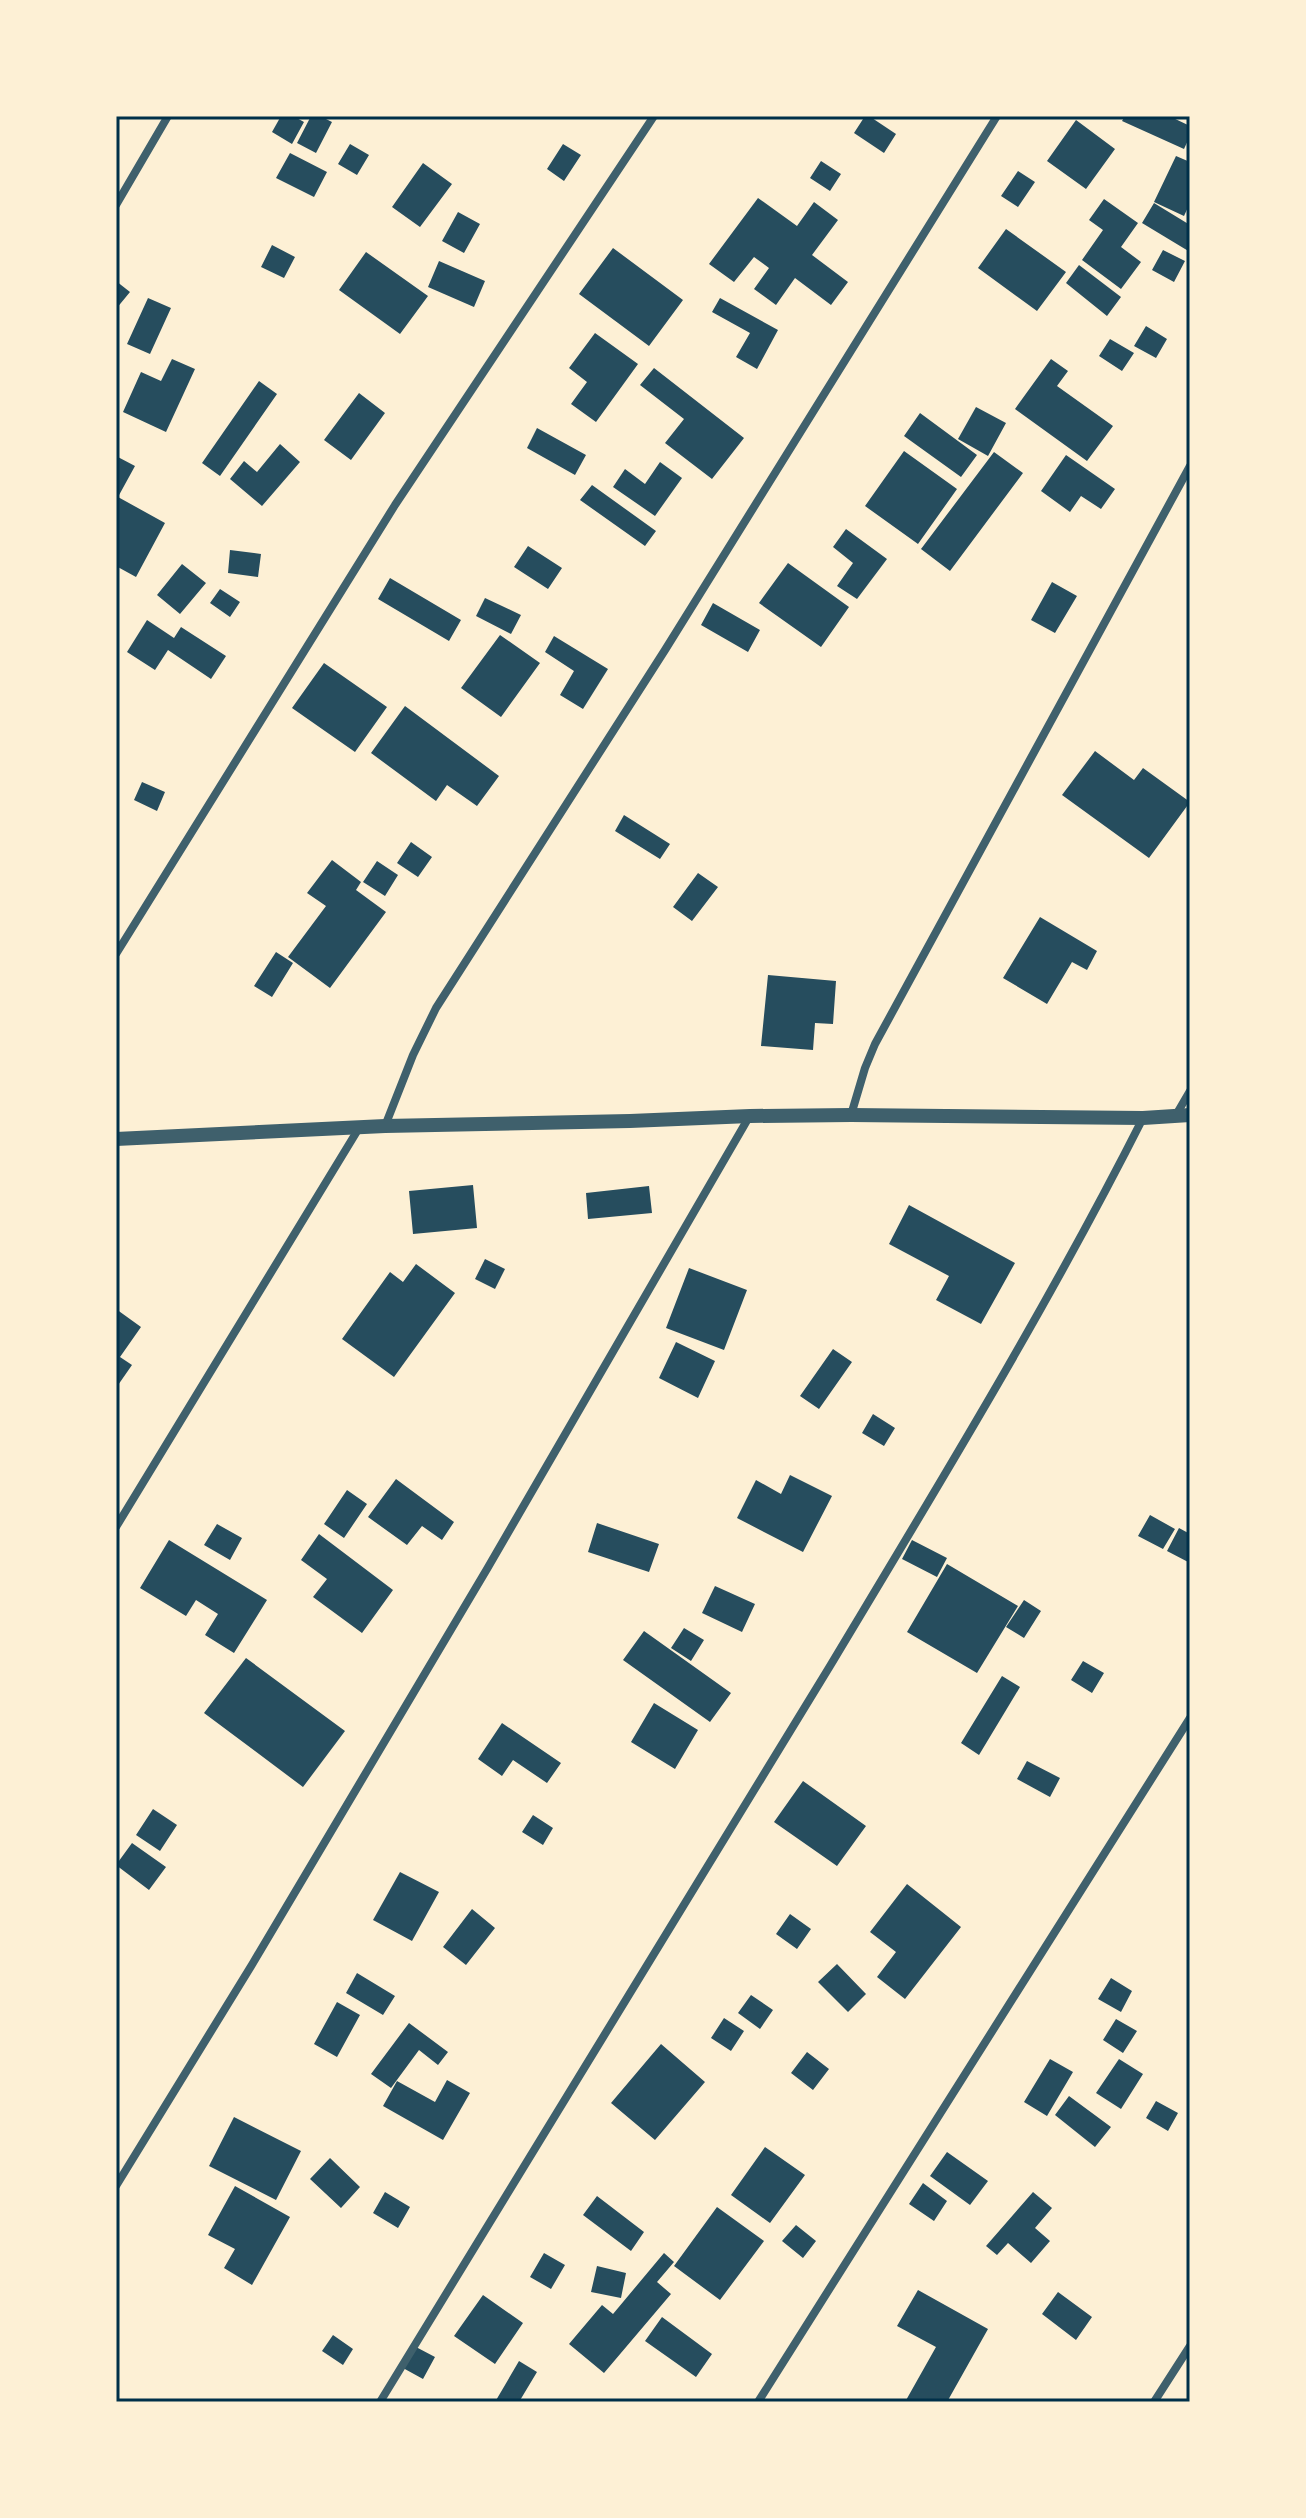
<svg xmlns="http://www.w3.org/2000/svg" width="1306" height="2518" viewBox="0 0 1306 2518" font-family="'IBM Plex Sans',sans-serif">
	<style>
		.building { fill: #264d5e }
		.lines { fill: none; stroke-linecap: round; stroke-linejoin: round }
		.minor { stroke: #3f606c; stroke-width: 8 }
		.tertiary { stroke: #3f606c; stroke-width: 14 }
		.neatline { fill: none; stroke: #003049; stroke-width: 3 }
	</style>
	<rect width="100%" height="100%" fill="#fdf0d5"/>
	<!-- building -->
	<path class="building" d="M281,116h12l11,6 -12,22 -20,-12z
		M311,116h9l12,6 -16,31 -19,-10z
		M865,116h4l27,18 -12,19 -30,-20z
		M1125,116h44l21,10v10l-6,13 -62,-28z
		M1076,120l39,29 -29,40 -39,-28z
		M350,144l19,11 -12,20 -19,-11z
		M563,144l18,11 -17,26 -17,-12z
		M290,153l37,19 -13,25 -38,-19z
		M1176,156l14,6v41l-6,13 -30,-14z
		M821,161l20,13 -11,17 -20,-13z
		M423,163l29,21 -32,43 -28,-20z
		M1018,171l17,11 -17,25 -17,-11z
		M758,198l39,28 17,-24 24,18 -26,35 36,27 -17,23 -36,-27 -19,27 -22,-16 15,-21 -15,-11 -20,25 -25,-18z
		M1104,199l34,24 -17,24 20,15 -20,27 -39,-29 21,-30 -14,-10z
		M1154,203l36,22v27l-48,-29z
		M458,212l22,12 -16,29 -22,-12z
		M1006,229l60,43 -29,39 -59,-43z
		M272,245l23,12 -11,21 -23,-11z
		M613,248l70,52 -34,46 -70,-52z
		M1163,250l22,11 -11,21 -22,-12z
		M366,252l62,44 -28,38 -61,-44z
		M439,261l46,20 -11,26 -46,-20z
		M1079,265l42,32 -14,19 -41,-33z
		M116,281l14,11 -14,17z
		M148,298l23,10 -21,46 -23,-10z
		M720,298l58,32 -21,39 -21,-12 14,-24 -38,-21z
		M1146,326l21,13 -11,19 -22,-12z
		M595,333l43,31 -42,58 -25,-18 16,-22 -18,-14z
		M1110,339l24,14 -12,18 -23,-15z
		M172,359l23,10 -29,63 -43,-20 18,-40 20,9z
		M1051,359l17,12 -11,15 56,40 -26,35 -72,-52z
		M654,368l90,70 -32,41 -47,-36 19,-24 -44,-34z
		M259,381l18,13 -57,82 -18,-13z
		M359,393l26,20 -34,47 -27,-20z
		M976,407l30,16 -18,33 -30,-17z
		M920,413l57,42 -16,22 -57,-41z
		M537,428l49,27 -11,20 -48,-27z
		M280,444l20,18 -38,44 -32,-27 14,-18 13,11z
		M904,451l53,38 -39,55 -53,-38z
		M994,452l29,21 -73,98 -29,-22z
		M1066,455l49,34 -14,20 -20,-13 -11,16 -29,-21z
		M116,456l19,10 -17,31 47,26 -29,54 -20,-11z
		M660,462l22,16 -27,38 -42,-29 12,-18 20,15z
		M592,485l64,46 -11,15 -65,-46z
		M846,529l41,30 -30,40 -20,-13 16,-23 -20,-16z
		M528,546l34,22 -14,21 -34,-22z
		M230,550l31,4 -3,23 -30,-4z
		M788,563l61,44 -28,40 -62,-44z
		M182,564l24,19 -26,31 -23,-19z
		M390,578l71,42 -12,21 -71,-42z
		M1052,582l25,14 -22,37 -24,-13z
		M220,589l20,13 -10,15 -20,-14z
		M485,598l36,17 -10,19 -35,-18z
		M713,603l47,27 -12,22 -47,-27z
		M147,620l27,18 7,-11 45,29 -15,23 -43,-29 -13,20 -28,-18z
		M500,635l40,28 -39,54 -40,-29z
		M554,636l54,33 -25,40 -23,-14 14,-24 -29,-19z
		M324,663l63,44 -32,45 -63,-44z
		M405,706l94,70 -22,30 -30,-21 -11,16 -65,-48z
		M1095,751l39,29 9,-12 47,34 -41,56 -87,-63z
		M142,782l23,10 -8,19 -23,-11z
		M624,815l46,29 -10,15 -45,-28z
		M411,842l21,15 -14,20 -21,-14z
		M332,860l29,22 -5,8 30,22 -56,76 -42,-31 38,-51 -19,-13z
		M377,861l21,14 -13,21 -22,-14z
		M698,873l20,14 -26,34 -19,-14z
		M1040,917l57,34 -10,19 -15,-8 -25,42 -44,-26z
		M276,952l17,11 -21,34 -18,-11z
		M768,975l68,6 -3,43 -18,-1 -2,27 -52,-4z
		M473,1185l4,43 -64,6 -4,-43z
		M649,1186l3,27 -64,6 -2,-26z
		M909,1205l106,58 -34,61 -45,-24 13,-24 -60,-32z
		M485,1259l20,10 -10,20 -20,-10z
		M416,1264l39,29 -61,84 -52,-38 48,-67 13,10z
		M689,1268l58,22 -23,60 -58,-22z
		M116,1309l25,18 -21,30 12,8 -16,23z
		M676,1342l39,19 -17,37 -39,-20z
		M833,1349l19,13 -33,47 -19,-13z
		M873,1414l22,14 -11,18 -22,-13z
		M790,1475l42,21 -29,56 -66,-34 19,-38 25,14z
		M396,1479l58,43 -12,18 -20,-14 -15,19 -39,-28z
		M347,1490l20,14 -23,34 -20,-14z
		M1150,1515l25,14 -12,20 -25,-13z
		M597,1523l62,21 -10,28 -61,-20z
		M217,1524l25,14 -12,22 -26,-15z
		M1179,1528l11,6v29l-23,-12z
		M319,1534l74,56 -31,43 -49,-36 14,-18 -26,-19z
		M169,1540l98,60 -33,53 -29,-18 13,-21 -22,-14 -10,16 -46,-28z
		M912,1540l35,18 -10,19 -35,-18z
		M947,1564l71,42 -41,67 -70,-41z
		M715,1586l40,18 -13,28 -40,-19z
		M1024,1600l17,11 -17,27 -18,-11z
		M684,1628l20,12 -13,21 -20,-13z
		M644,1631l87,62 -21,29 -87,-62z
		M246,1658l99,73 -42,56 -99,-74z
		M1083,1661l21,12 -12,20 -21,-13z
		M1002,1676l18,11 -41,68 -18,-12z
		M654,1703l44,27 -23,39 -44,-27z
		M502,1723l59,40 -14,20 -34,-23 -11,16 -24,-17z
		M1027,1761l33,17 -10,19 -33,-18z
		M803,1781l63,45 -29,40 -63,-44z
		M153,1809l24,16 -17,26 -24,-16z
		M533,1815l20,13 -10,17 -21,-13z
		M132,1843l34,24 -17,23 -33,-25z
		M400,1872l39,20 -27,49 -39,-21z
		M907,1884l54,43 -56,72 -28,-22 19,-25 -26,-20z
		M472,1909l23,19 -29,37 -23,-18z
		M790,1914l21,15 -14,20 -21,-15z
		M837,1964l29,30 -18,18 -30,-30z
		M357,1973l38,23 -12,19 -37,-22z
		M1111,1978l21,13 -11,21 -23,-13z
		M751,1995l22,15 -13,19 -22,-16z
		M337,2002l23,13 -23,42 -23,-13z
		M724,2018l20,13 -13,20 -20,-13z
		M1116,2019l21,12 -14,22 -20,-13z
		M409,2023l39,29 -10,13 -19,-15 -28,38 -20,-14z
		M661,2044l44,38 -50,58 -44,-37z
		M807,2052l22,17 -16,21 -22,-17z
		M1050,2059l23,13 -26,44 -23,-14z
		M1119,2059l24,15 -22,35 -25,-16z
		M447,2080l23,13 -27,47 -60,-34 14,-25 38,21z
		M1069,2096l42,31 -16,20 -40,-32z
		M1156,2101l22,12 -10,18 -22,-13z
		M234,2117l67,34 -25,49 -67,-34z
		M765,2147l40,28 -35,48 -39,-28z
		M947,2152l41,29 -18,24 -40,-29z
		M330,2158l30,29 -19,21 -31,-29z
		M923,2183l24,18 -13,20 -25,-17z
		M235,2186l55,31 -38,68 -28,-17 11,-19 -27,-14z
		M385,2192l25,15 -12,21 -25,-15z
		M1033,2192l19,16 -17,20 15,13 -19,22 -23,-20 -11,12 -11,-9z
		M597,2196l47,36 -13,19 -48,-36z
		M717,2207l47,34 -44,59 -46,-34z
		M796,2225l20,16 -13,17 -21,-17z
		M544,2253l21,12 -14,24 -21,-12z
		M664,2253l10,9 -17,20 14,12 -67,79 -35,-29 33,-39 11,9z
		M597,2266l29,7 -5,25 -30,-6z
		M918,2290l70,39 -41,73h-42l31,-55 -39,-21z
		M1058,2292l34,25 -16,23 -34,-26z
		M483,2295l40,28 -28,41 -41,-28z
		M662,2317l50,37 -16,23 -51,-36z
		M333,2335l20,14 -10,16 -21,-14z
		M416,2347l19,10 -12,22 -20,-11z
		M519,2361l18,11 -18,30h-24z"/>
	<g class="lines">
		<!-- minor -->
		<path class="minor" d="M116,205l52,-89
			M116,954l279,-449 259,-389
			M851,1115l14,-47 10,-24 315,-578
			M1176,1115l14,-24
			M385,1126l28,-71 23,-47 229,-358 332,-534
			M116,1527l243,-399
			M116,2186l137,-223 234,-394 262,-452
			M380,2402c151,-245 302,-490 450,-736 108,-180 218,-360 313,-548
			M758,2402l432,-684
			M1154,2402l36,-56"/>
		<!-- tertiary -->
		<path class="tertiary" d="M116,1139l269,-13 245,-5 120,-5 101,-1 292,3 47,-3"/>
	</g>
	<!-- border -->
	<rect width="1306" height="2518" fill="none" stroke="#fdf0d5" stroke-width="236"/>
	<rect x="118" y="118" width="1070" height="2282" class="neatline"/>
</svg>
